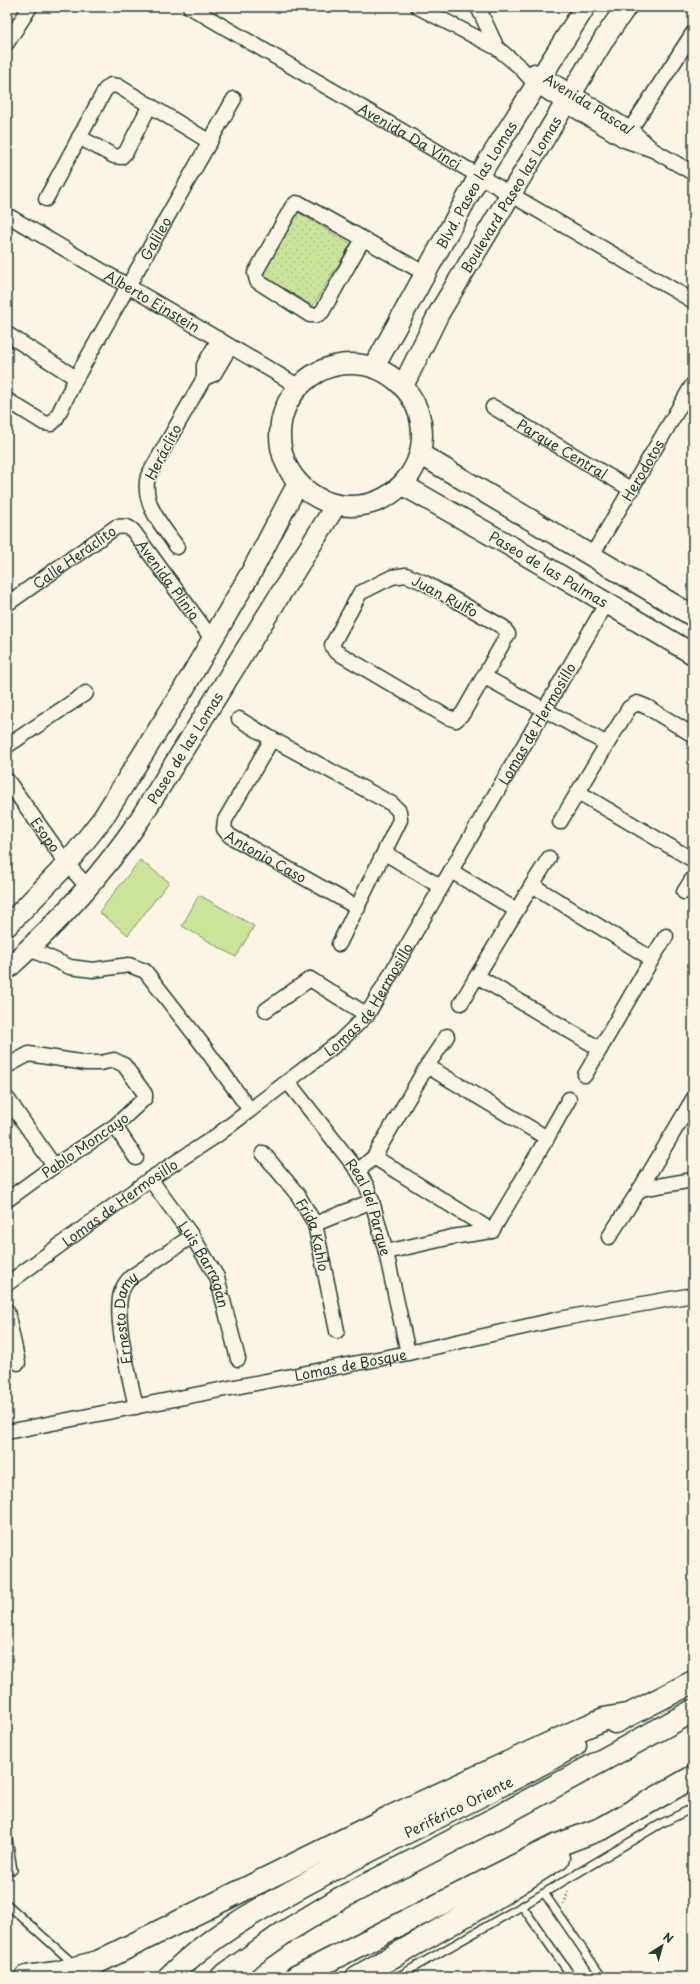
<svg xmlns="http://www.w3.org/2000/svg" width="700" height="1984" viewBox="0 0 700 1984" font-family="'Playpen Sans',sans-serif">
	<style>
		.green { fill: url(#green-dots); stroke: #769067 }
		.pitch { fill: #cce49a; stroke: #769067 }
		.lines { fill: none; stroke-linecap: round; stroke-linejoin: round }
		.lane-casing { stroke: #1f3d34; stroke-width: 10 }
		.street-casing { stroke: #1f3d34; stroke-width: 17 }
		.secondary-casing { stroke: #1f3d34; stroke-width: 23 }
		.highway-casing { stroke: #1f3d34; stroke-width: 25 }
		.path { stroke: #1f3d34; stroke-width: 2.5; stroke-dasharray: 1 3; stroke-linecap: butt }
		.lane { stroke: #fcf5e5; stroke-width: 7 }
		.street { stroke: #fcf5e5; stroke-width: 14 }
		.secondary { stroke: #fcf5e5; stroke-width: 20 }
		.highway { stroke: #fcf5e5; stroke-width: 22 }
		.labels { text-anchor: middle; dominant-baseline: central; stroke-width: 3; stroke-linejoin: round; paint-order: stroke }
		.street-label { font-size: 14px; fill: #1f3d34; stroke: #fcf5e5 }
	</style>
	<defs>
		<pattern id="green-dots" width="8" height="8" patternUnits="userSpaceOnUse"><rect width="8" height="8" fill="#cce49a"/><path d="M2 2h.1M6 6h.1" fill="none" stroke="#afc485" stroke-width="1.8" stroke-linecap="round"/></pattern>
	</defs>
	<rect width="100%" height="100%" fill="#fcf5e5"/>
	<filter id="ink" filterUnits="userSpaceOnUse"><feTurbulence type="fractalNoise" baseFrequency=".025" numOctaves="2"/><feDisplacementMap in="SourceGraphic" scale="8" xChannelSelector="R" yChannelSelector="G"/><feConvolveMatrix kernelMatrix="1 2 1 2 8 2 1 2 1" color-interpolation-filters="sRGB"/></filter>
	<g filter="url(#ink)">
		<!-- green -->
		<path class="green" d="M296,211l55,33 -38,62 -54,-32z"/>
		<!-- pitch -->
		<path class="pitch" d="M140,860l29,22 -41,53 -29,-23z
			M199,895l55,31 -18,31 -54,-31z"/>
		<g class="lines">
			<!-- lane casing -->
			<g class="lane-casing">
				<path id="lane" d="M7,1832l6,38
					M544,1893l58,84
					M7,1904l68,61
					M522,1906l50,71
					M397,1977l125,-71 140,-83 31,-15"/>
			</g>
			<!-- street casing -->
			<g class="street-casing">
				<g id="street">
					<path id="s1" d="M190,7l503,294"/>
					<path d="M418,7l79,41 23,19 16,18 29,19 59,36 29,10"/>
					<path d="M478,7l19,41"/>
					<path d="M7,43l23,-36"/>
					<path id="s2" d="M534,71l8,3 88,55 23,21 40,23"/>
					<path d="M626,136l67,-103"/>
					<path d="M79,137l35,19 7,1 5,-5 24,-47"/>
					<path d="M46,199l59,-109 6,-5 7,1 92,56"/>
					<path id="s3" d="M7,215l291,171"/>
					<path d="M363,239l-41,73 -5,3h-7l-53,-34 -2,-8 37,-66 4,-4 5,1 125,70"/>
					<path d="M7,334l69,44"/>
					<path d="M204,378l10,-4 16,-27"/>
					<path id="s4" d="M7,400l37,23 7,1 5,-5 20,-41 158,-279"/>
					<path id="s5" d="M493,407l139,83"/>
					<path d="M177,547c-14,-20 -36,-44 -29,-71l56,-98v-13l15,-26"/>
					<path id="s6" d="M591,557l102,-173"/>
					<path d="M406,575l19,8 78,44 5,7 -45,79 -7,7 -9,-3 -112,-66 -3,-6 28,-52 32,-16z"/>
					<path id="s7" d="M7,604l109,-77c8,-1 13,-1 18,5l78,107"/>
					<path d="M485,677l122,67"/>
					<path d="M239,719l33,20 120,65 7,7 1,9 -61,124"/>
					<path d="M693,735l-46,-28 -10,-4 -8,5 -51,84 115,68"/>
					<path id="s8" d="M272,739l-47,81 -1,9 6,7 128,72"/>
					<path d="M7,746l79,-53"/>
					<path id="s9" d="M7,780l60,84 20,22"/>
					<path d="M560,822l18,-30"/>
					<path d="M385,853l56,34"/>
					<path d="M451,871l65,39"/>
					<path d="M532,885l120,74 -52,90 -123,-73z"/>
					<path d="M532,885l17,-27"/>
					<path d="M684,892l9,-14"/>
					<path d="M30,949l40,18 23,3 36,-5 16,6 57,73 48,66"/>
					<path d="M652,959l14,-23"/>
					<path d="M461,1003l16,-27"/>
					<path d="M266,1010l44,-31 57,36"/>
					<path d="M7,1066l22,-12 57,9h14l14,-3 10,5 21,29v4l-30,28 -61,40 -47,34"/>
					<path d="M427,1066l20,-30"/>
					<path d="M585,1075l15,-26"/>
					<path id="s10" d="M288,1082l70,89 9,16 5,14 14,51 22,101"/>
					<path d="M7,1098l47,68"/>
					<path d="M693,1099l-53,90 53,-9"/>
					<path d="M115,1126l21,32"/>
					<path d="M547,1138l22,-39"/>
					<path id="s11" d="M263,1153l35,42 17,29 22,107"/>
					<path d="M358,1171l16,-14 53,-91 120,72 -55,93 -118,-74"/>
					<path id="s12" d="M150,1179l42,57 25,41 21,82"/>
					<path d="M315,1224l57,-23"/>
					<path d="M609,1237l31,-48"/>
					<path d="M386,1252l66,-15 40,-6"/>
					<path id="s13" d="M7,1284l143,-105 66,-43 122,-93 29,-28 239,-411"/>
					<path d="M7,1311l11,52"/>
					<path id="s14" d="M136,1407c-6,-29 -22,-87 -15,-114 2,-7 5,-11 10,-16l61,-41"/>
					<path id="s15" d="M7,1432l401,-79 151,-34 134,-24"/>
				</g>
			</g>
			<!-- secondary casing -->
			<g class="secondary-casing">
				<g id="secondary">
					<circle cx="351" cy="435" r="71"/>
					<path id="s16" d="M374,367l105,-191 106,-169"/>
					<path id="s17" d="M403,386l36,-73 167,-277 20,-29"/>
					<path d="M420,454l273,162"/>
					<path id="s18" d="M403,485l104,59 186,110"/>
					<path d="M7,926l60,-62 36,-46 80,-128 70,-121 45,-86"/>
					<path id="s19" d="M7,969c49,-44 96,-95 133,-150l196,-314"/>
				</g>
			</g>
			<!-- highway casing -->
			<g class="highway-casing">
				<g id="highway">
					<path d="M615,1722l78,-40"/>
					<path d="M26,1977l30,-4 42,-11 290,-144 193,-89 23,-10 22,-4"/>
					<path id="s20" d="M169,1977c40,-41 92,-69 142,-96 87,-47 178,-86 264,-136"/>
					<path d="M222,1977l63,-45 56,-34 157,-81 195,-106"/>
					<path d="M296,1977l259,-131 48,-18 90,-51"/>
					<path d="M357,1977l130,-74 71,-45"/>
				</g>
			</g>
			<!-- path -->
			<path class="path" d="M564,1904l4,-12"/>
			<!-- lane -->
			<use href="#lane" class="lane"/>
			<!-- street -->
			<use href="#street" class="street"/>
			<!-- secondary -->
			<use href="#secondary" class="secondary"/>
			<!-- highway -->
			<use href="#highway" class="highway"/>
		</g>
	</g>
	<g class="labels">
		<!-- street labels -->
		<g class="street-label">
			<text stroke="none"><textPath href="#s2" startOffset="64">Avenida Pascal</textPath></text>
			<text stroke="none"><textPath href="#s1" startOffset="255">Avenida Da Vinci</textPath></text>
			<text stroke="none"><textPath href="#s16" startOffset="209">Blvd. Paseo las Lomas</textPath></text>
			<text stroke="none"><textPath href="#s17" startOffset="220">Boulevard Paseo las Lomas</textPath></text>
			<text stroke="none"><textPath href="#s4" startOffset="264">Galileo</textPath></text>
			<text stroke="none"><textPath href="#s3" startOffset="169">Alberto Einstein</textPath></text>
			<text stroke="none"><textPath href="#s5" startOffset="81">Parque Central</textPath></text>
			<text transform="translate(163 452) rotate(-62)">Heráclito</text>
			<text stroke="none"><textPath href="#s6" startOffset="101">Herodotos</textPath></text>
			<text stroke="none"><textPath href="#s7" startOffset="82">Calle Heráclito</textPath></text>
			<text stroke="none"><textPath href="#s18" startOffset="168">Paseo de las Palmas</textPath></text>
			<text stroke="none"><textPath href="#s7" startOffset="212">Avenida Plinio</textPath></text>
			<text transform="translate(445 596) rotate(28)">Juan Rulfo</text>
			<text stroke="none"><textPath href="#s13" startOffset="787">Lomas de Hermosillo</textPath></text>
			<text stroke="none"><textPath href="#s19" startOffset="285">Paseo de las Lomas</textPath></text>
			<text stroke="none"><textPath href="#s9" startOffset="67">Esopo</textPath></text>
			<text stroke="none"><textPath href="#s8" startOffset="153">Antonio Caso</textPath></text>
			<text stroke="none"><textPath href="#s13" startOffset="463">Lomas de Hermosillo</textPath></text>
			<text transform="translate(85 1145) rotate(-35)">Pablo Moncayo</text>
			<text stroke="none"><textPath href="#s13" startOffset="139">Lomas de Hermosillo</textPath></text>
			<text stroke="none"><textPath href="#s10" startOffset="151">Real del Parque</textPath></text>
			<text stroke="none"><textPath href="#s11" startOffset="98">Frida Kahlo</textPath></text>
			<text stroke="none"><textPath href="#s12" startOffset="102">Luis Barragán</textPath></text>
			<text stroke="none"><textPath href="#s14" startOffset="92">Ernesto Damy</textPath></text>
			<text stroke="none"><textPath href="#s15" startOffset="350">Lomas de Bosque</textPath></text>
			<text stroke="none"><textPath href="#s20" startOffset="337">Periférico Oriente</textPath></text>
		</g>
	</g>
	<!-- margin -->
	<rect width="700" height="1984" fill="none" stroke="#fcf5e5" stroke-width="24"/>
	<rect x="12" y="12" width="676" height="1960" fill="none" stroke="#1f3d34" stroke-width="1.5" filter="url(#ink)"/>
	<!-- north arrow -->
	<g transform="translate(662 1946) rotate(37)" stroke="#fcf5e5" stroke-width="3" paint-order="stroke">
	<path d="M0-3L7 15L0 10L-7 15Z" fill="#1f3d34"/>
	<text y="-6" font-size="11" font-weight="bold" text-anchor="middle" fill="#1f3d34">N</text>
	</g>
</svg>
